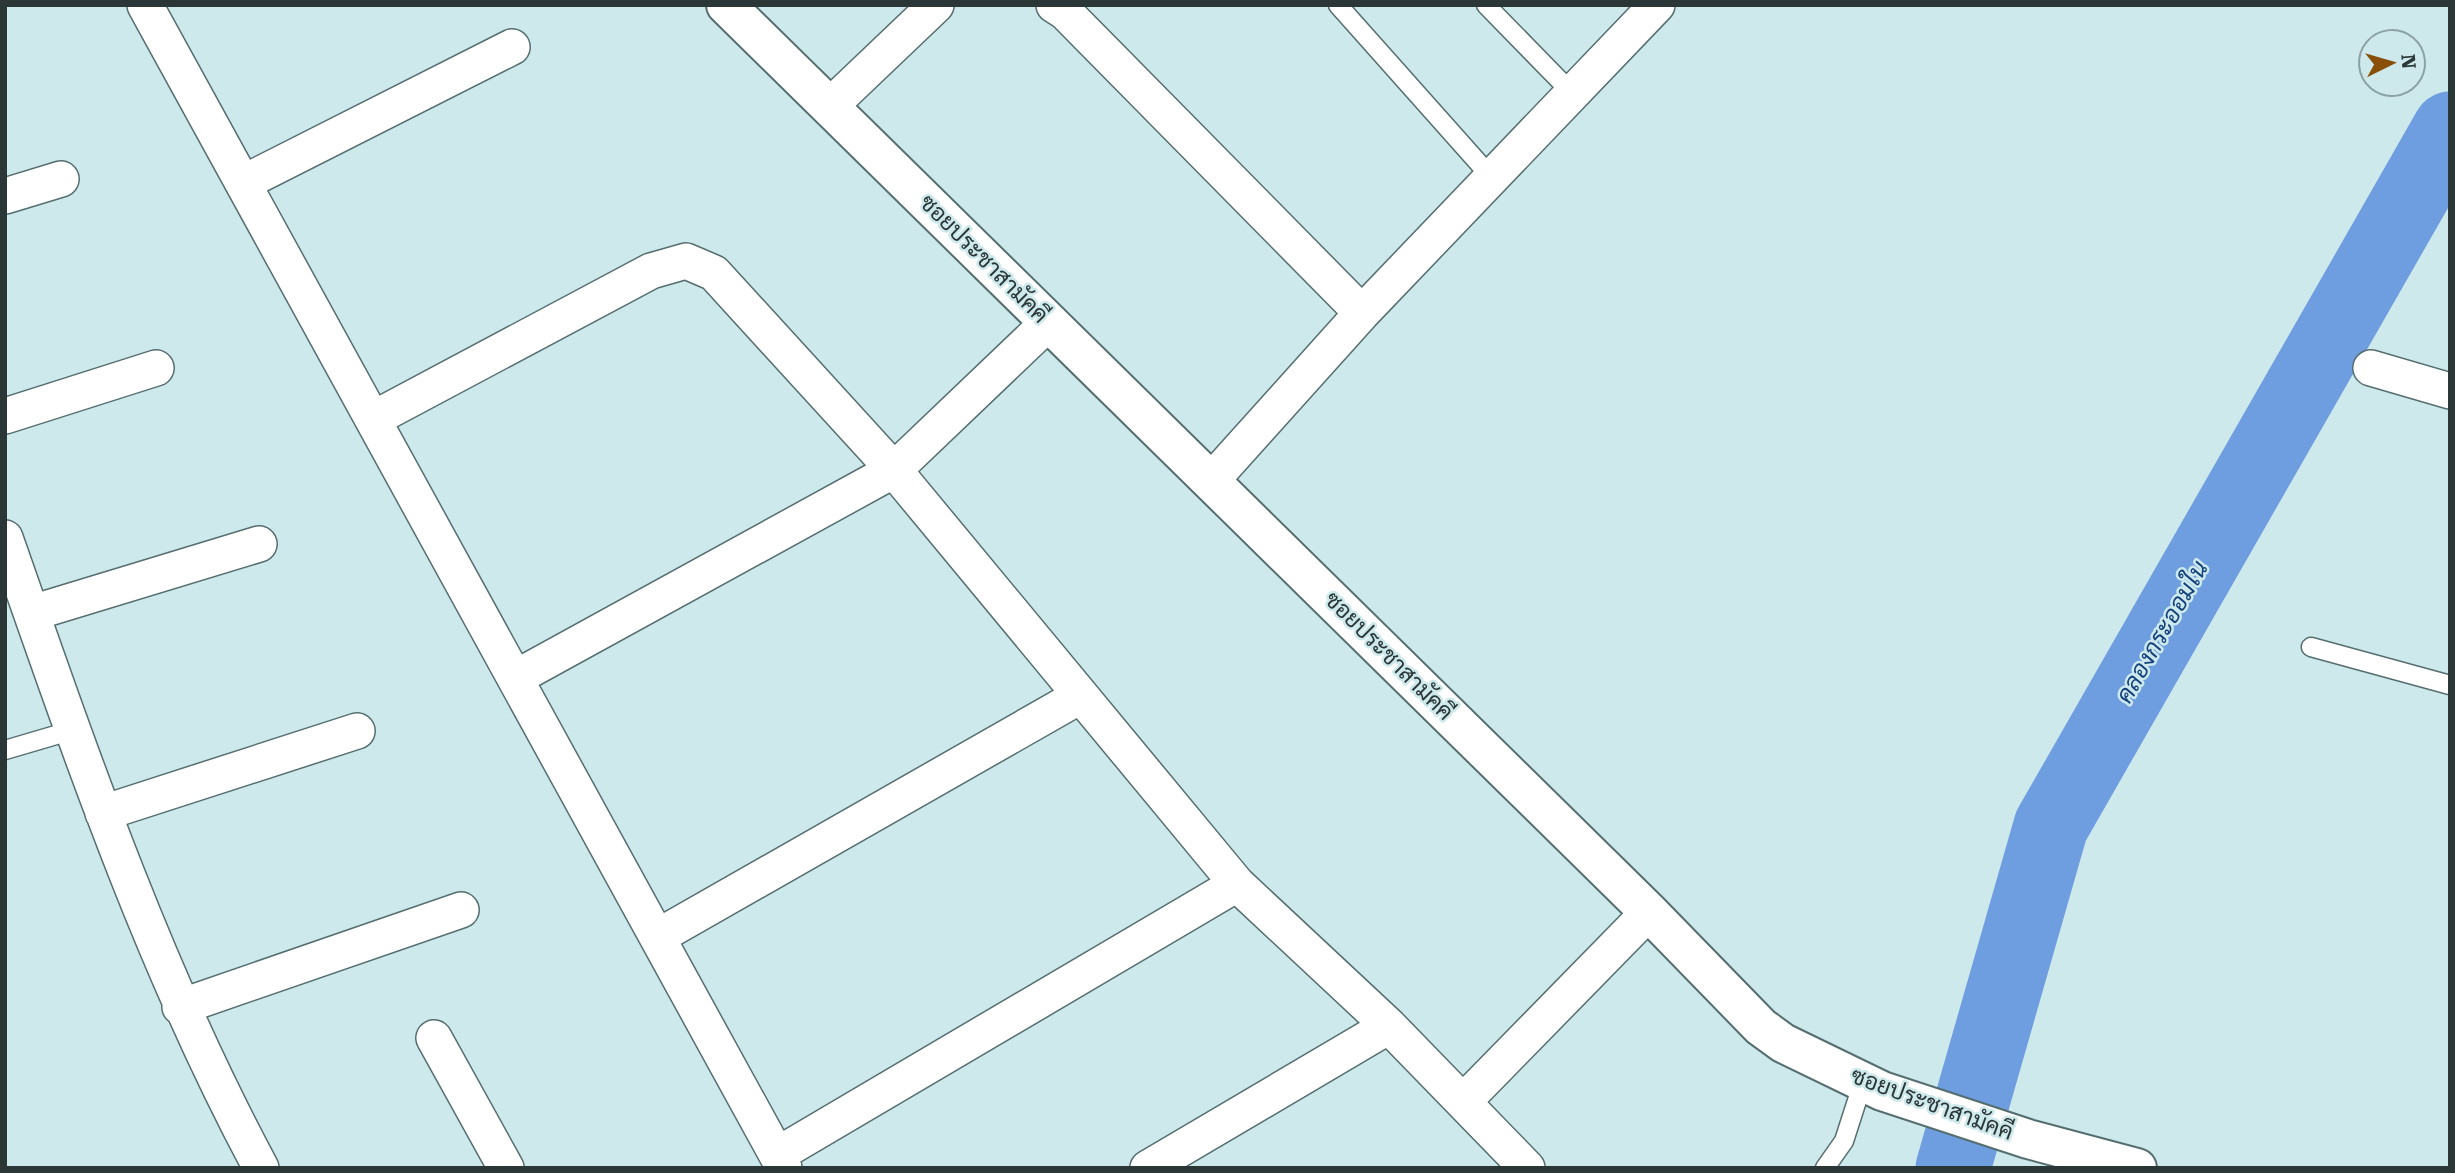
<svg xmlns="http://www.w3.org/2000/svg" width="2455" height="1173" viewBox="0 0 2455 1173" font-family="'Roboto Serif',Sarabun,serif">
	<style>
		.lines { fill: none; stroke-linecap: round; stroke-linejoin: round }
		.river { stroke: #6e9de0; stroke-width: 75 }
		.service-casing { stroke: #556e70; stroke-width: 21 }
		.minor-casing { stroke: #556e70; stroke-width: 38 }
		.tertiary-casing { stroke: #556e70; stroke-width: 42 }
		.service { stroke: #fff; stroke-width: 18 }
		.minor { stroke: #fff; stroke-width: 35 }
		.tertiary { stroke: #fff; stroke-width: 38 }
		.labels { text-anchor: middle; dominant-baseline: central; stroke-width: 5; stroke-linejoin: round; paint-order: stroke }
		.street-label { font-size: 23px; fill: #2b3637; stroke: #cde9eb }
		.water-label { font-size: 24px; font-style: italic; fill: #14417e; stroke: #cde9eb }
	</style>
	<rect width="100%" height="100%" fill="#cde9eb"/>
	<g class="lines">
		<!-- river -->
		<path class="river" d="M1953,1168l98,-342 399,-697"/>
		<!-- service casing -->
		<g class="service-casing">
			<path id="service" d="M1338,5l154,173
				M1486,5l87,89
				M2311,647l139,38
				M5,750l68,-20
				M1825,1168l19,-27 19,-59"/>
		</g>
		<!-- minor casing -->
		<g class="minor-casing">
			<path id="minor" d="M145,5l639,1163
				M1054,5l11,7 297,301
				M829,107l107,-102
				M245,182l267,-135
				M5,196l56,-17
				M2371,368l79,23
				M5,416l151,-48
				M375,418l276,-147 35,-10 28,12 180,197 343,414 152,142 138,142
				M1211,481l151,-168 295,-308
				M5,538c75,214 148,429 256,630
				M32,613l227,-69
				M517,677l377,-207 154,-147
				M103,813l254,-82
				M659,936l421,-240
				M180,1007l281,-97
				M434,1038l72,130
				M1463,1102l186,-190
				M777,1155l460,-271
				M1148,1168l241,-142"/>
		</g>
		<!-- tertiary casing -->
		<g class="tertiary-casing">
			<path id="tertiary" d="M726,5l923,907 112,115 22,16 99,48 146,48 109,29"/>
		</g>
		<!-- service -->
		<use href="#service" class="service"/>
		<!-- minor -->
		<use href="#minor" class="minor"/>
		<!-- tertiary -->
		<use href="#tertiary" class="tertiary"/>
	</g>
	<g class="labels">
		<!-- street labels -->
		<g class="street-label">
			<text transform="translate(984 259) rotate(45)">ซอยประชาสามัคคี</text>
			<text transform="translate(1389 656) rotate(45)">ซอยประชาสามัคคี</text>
			<text transform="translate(1932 1104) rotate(20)">ซอยประชาสามัคคี</text>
		</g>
		<!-- water labels -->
		<g class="water-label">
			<text transform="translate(2162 632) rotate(-60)">คลองกระออมใน</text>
		</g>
	</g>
	<!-- border -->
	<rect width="2455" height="1173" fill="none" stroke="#2b3637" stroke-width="14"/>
	<!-- north arrow -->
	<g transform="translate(2392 63) rotate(85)"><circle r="33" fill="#cde9eb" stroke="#8ca1a3" stroke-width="2"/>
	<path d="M0-5L12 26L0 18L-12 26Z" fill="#894f08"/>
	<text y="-10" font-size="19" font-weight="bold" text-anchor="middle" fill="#2b3637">N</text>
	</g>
</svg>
